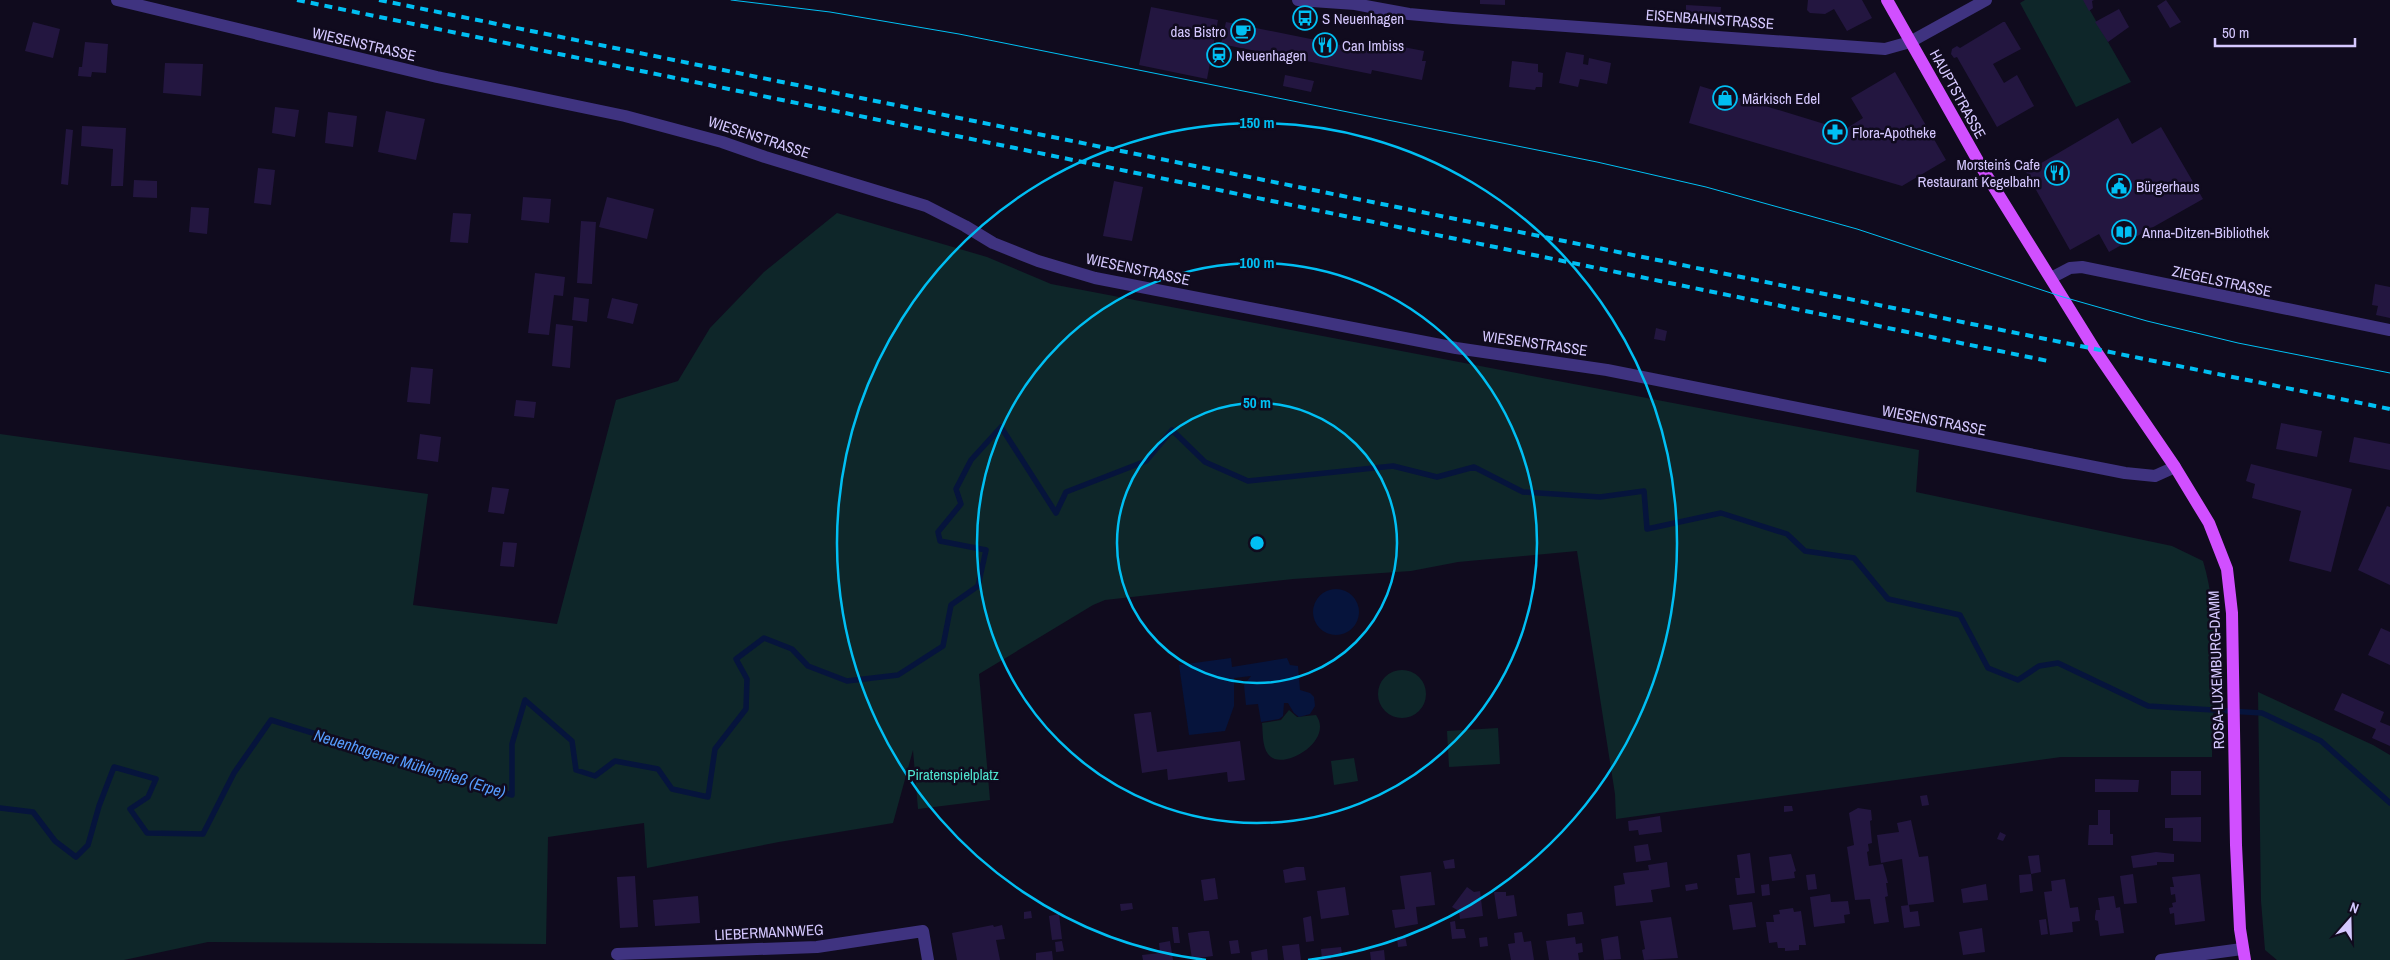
<svg xmlns="http://www.w3.org/2000/svg" width="2390" height="960" viewBox="0 0 2390 960" font-family="'Archivo Narrow',sans-serif">
	<style>
		.green { fill: #0e2629 }
		.water { fill: #06143c }
		.lines { fill: none; stroke-linecap: round; stroke-linejoin: round }
		.stream { stroke: #06143c; stroke-width: 5.5 }
		.building { fill: #231640 }
		.minor { stroke: #3f3380; stroke-width: 12 }
		.major { stroke: #d14fff; stroke-width: 12 }
		.tram { stroke: #00bff3; stroke-width: 1 }
		.rail { stroke: #00bff3; stroke-width: 4; stroke-dasharray: 8 6; stroke-linecap: butt }
		.ring { fill: none; stroke: #00bff3; stroke-width: 2.5 }
		.labels { text-anchor: middle; dominant-baseline: central; stroke-width: 5; stroke-linejoin: round; paint-order: stroke }
		.poi-label { font-size: 15px; fill: #d5c8ff; stroke: #100b1e; text-anchor: start }
		.street-label { font-size: 15px; fill: #d5c8ff; stroke: #100b1e }
		.park-label { font-size: 15px; fill: #4fe4d0; stroke: #100b1e }
		.water-label { font-size: 16px; font-style: italic; fill: #569dff; stroke: #100b1e }
		.centre { fill: #00bff3; stroke: #100b1e; stroke-width: 2.5 }
		.ring-label { font-size: 15px; text-anchor: middle; font-weight: bold; fill: #00bff3; stroke: #100b1e; stroke-width: 5; stroke-linejoin: round; paint-order: stroke }
	</style>
	<rect width="100%" height="100%" fill="#100b1e"/>
	<!-- green -->
	<path class="green" d="M2025,0h59l47,82 -55,25 -56,-104z
		M837,213l150,44 64,27 868,166 -3,42 256,54 31,15c18,58 10,136 9,196h-151l-445,62 -1,-25 -38,-243 -119,11 -47,9 -118,8 -188,21 -12,5 -114,69 11,126 -72,9 -5,-59 -20,73 -114,19 -132,26 -3,-45 -96,14 -2,107 -338,-2 -84,18h-124v-526l428,60 -15,111 144,19 59,-224 62,-19 32,-53 54,-56z
		M1378 694a24 24 0 1 1 48 0a24 24 0 1 1-48 0Z
		M2258,692l115,53 17,10v205h-113l-12,-10 -4,-49z
		M1289,710l8,7 19,-2c19,26 -35,58 -48,39 -6,-8 -5,-22 -6,-31l19,-3z
		M1498,728l2,36 -51,3 -2,-36z
		M1354,758l4,23 -24,4 -3,-24z"/>
	<!-- water -->
	<path class="water" d="M1313 612a23 23 0 1 1 46 0a23 23 0 1 1-46 0Z
		M1231,658l1,9 55,-9 3,7 8,1 2,24 10,3 4,4 1,9 -5,8 -11,3 -5,-4 -6,-10h-4l-1,13 -4,3 -18,3 -3,-18 -12,1 -2,-20 7,-9 -17,2v28l-9,25 -36,4 -10,-70z"/>
	<g class="lines">
		<!-- stream -->
		<path class="stream" d="M0,808l33,4 22,29 21,16 12,-12 11,-39 15,-39 42,12 -8,18 -18,12 17,24 56,1 31,-61 37,-53 241,75v-51l13,-44 47,41 4,29 19,6 20,-15 43,8 14,20 36,8 7,-48 31,-40 1,-30 -11,-20 28,-21 28,11 16,17 39,15 51,-6 45,-29 8,-41 27,-19 8,-36 -46,-9 -2,-9 23,-28 -5,-15 15,-29 30,-33 55,86 10,-21 80,-31 26,-31 33,32 43,19 145,-15 44,11 37,-10 49,25 77,5 44,-6 3,38 74,-16 66,21 18,17 49,7 34,41 72,16 28,53 30,12 21,-14 19,-3 90,43 114,7 59,28 69,62"/>
	</g>
	<!-- building -->
	<path class="building" d="M1480,0h25v5l-25,-1z
		M1808,0h54l10,18 -25,13 -13,-22 -9,5 -15,-1 -3,-3z
		M2083,0h11l-2,1 1,7 -4,3z
		M2166,0l15,22 -11,6 -13,-22z
		M1686,5l35,2 -1,12 -34,-2z
		M1151,7l67,13 -11,59 -68,-14z
		M2119,9l10,18 -21,15 -13,-20z
		M33,22l27,7 -7,29 -28,-7z
		M1226,22l149,30 2,-10 47,9 -2,10h4l-4,19 -50,-10 -1,4 -150,-30z
		M2003,22h2l16,27 -28,15 11,19 13,-8 17,31 -37,21 -40,-70 -3,1 -3,-4 1,-5 5,-3 3,2z
		M85,42l23,2 -2,29 -14,-1 -1,5 -13,-1 1,-9h3z
		M1566,52l18,3 -1,9 5,1 1,-7 22,5 -4,21 -27,-5 -2,8 -19,-4z
		M1512,61l26,3v8l5,1 -1,14h-6l-1,3 -26,-3z
		M165,63l38,1 -2,32 -38,-3z
		M1895,72l51,88 -44,26 -213,-63 11,-37 144,44 19,-12 -12,-20z
		M1285,75l29,6 -3,11 -28,-6z
		M275,107l24,3 -4,27 -23,-4z
		M386,111l39,8 -9,41 -38,-8z
		M328,112l29,4 -4,31 -28,-4z
		M2118,118l14,26 29,-17 42,72 -94,53 -10,-18 -29,16 -44,-78z
		M82,126l44,2 -3,58h-12l2,-37 -32,-3z
		M66,129l7,1 -5,55 -7,-1z
		M258,168l17,2 -4,35 -17,-2z
		M134,180l23,1v17l-24,-1z
		M1114,181l29,6 -11,54 -29,-5z
		M523,197l28,2 -2,24 -28,-3z
		M607,197l47,12 -7,30 -48,-12z
		M191,207l18,1 -2,26 -18,-2z
		M453,213l18,1 -3,29 -18,-1z
		M581,221l15,1 -4,62 -15,-1z
		M535,273l30,4 -2,19 -9,-1 -5,40 -21,-2z
		M2375,284l15,3v31l-14,-3 2,-9 -6,-1z
		M574,297l15,2 -2,23 -15,-2z
		M612,298l26,6 -5,20 -26,-6z
		M556,324l17,2 -3,42 -18,-2z
		M1656,328l11,3 -2,10 -11,-2z
		M411,367l22,2 -3,35 -23,-2z
		M516,400l20,2 -2,16 -20,-2z
		M2281,423l41,8 -5,26 -41,-8z
		M420,434l21,3 -3,25 -21,-3z
		M2354,437l36,7v26l-41,-8z
		M2251,464l101,25 -21,83 -42,-11 12,-50 -49,-13 3,-14 -9,-3z
		M492,487l17,2 -5,25 -16,-2z
		M2387,506l3,1v78l-32,-15z
		M503,542l14,1 -3,24 -14,-1z
		M2381,628l9,4v33l-22,-10z
		M2342,693l42,19 -4,10 10,4v20l-18,-8 4,-9 -42,-19z
		M1151,712l6,40 83,-11 5,39 -17,2 -1,-10 -59,8 -1,-11 -25,4 -8,-59z
		M2171,771h30v24h-30z
		M2095,779l44,1 -1,12h-43z
		M1927,795l2,10 -7,1 -2,-10z
		M1784,806h8l1,5 -9,1z
		M1858,808l13,2 1,10 -2,1 2,22 -4,1 1,7 -2,1 2,14 14,-2 5,19h-2l2,13 -3,1 4,25 -15,2 -4,-25 -15,1 -8,-53 7,-2 -5,-32z
		M2098,810h12v24h3v11h-25l1,-20h9z
		M1660,816l2,16 -23,3 -1,-5 -9,1 -1,-10z
		M2201,817v25l-28,-1v-13h-8v-10z
		M1911,820l8,37 9,-1 6,46 -26,3 -6,-46 -21,4 -4,-28 22,-3 -2,-9z
		M2000,832l6,3 -3,6 -6,-2z
		M1648,844l3,16 -15,2 -2,-16z
		M2156,852l18,2v8h-17v3l-24,3 -2,-12z
		M1750,853l5,40 -18,2 -2,-17h5l-3,-23z
		M1791,854l5,17 -2,1 1,6 -23,3 -3,-24z
		M2039,855l2,17 -10,2 -3,-18z
		M1454,859l1,9 -10,1 -2,-8z
		M1667,862l3,25 -19,3 2,12 -37,4 -2,-20 11,-2 -2,-11 26,-3 -1,-5z
		M1296,867h8l2,13 -21,3 -2,-13z
		M1431,872l4,33 -19,2 2,17 -23,4 -3,-18 13,-1 -5,-33z
		M1815,874l2,15 -9,1 -2,-15z
		M2031,874l2,17 -13,2 -1,-18z
		M2133,874l4,29 -13,1 -4,-28z
		M2200,874l5,47 -30,4 -1,-12 -4,1 -1,-6 4,-1 -1,-4 4,-1 -1,-8 -4,1 -1,-8h4l-2,-10z
		M635,876l3,51 -18,1 -3,-51z
		M1215,878l3,21 -14,2 -3,-21z
		M2065,879l5,29 8,-1 2,14 -8,1 1,10 -23,3 -6,-43 8,-1 -1,-10z
		M1697,883l1,6 -12,2 -1,-6z
		M1769,884l1,11 -8,1 -1,-11z
		M1986,884l2,16 -25,3 -2,-14z
		M1345,887l4,28 -28,4 -4,-28z
		M1467,887l7,5 6,-1 3,25 -23,3 -1,-8 -7,-4z
		M1494,892h12v4l8,-1 3,21 -19,3z
		M1830,894l1,8 17,-1 2,13 -6,1 1,8 -31,4 -4,-30z
		M698,896l2,27 -45,3 -2,-26z
		M2114,896l2,12 4,-1 4,26 -24,3 -2,-15 -3,-1v-4l1,-6h4l-2,-12z
		M1752,902l4,25 -23,3 -4,-25z
		M1132,903l1,6 -12,2 -1,-7z
		M1909,905l1,7 8,-1 2,15 -16,2 -3,-22z
		M1793,908l1,4 7,-1 5,34h-7v5l-14,1v-3h-7l-1,-6 -8,1 -3,-21h8l-1,-7 7,-1 -1,-4z
		M1031,911l1,7 -8,1v-7z
		M1582,912l2,12 -16,2 -1,-12z
		M1059,914l3,25 -10,1 -3,-24z
		M1311,916l3,25 -8,1 -3,-24z
		M1671,917l7,41 -34,2 -2,-10 3,-1 -5,-28z
		M2046,919l2,15 -7,1 -2,-15z
		M1455,921l1,8h8l2,9 -14,1 -2,-17z
		M993,925l1,2 8,-2 3,14 -9,1 4,20h-43l-5,-27z
		M1172,927h6l2,16h-6z
		M1982,928l3,24 -22,3 -4,-23z
		M1202,931h7l4,25 -21,3 -4,-26z
		M1522,932l2,10 7,-1 3,19h-23l-3,-16 7,-1 -1,-10z
		M1405,936l2,10 -9,1 -1,-10z
		M1618,936l3,23 -17,1 -3,-21z
		M1487,937l1,9 -8,1 -1,-9z
		M1575,937l1,7 6,-1 1,9 -5,1 1,7h-30l-3,-19z
		M1238,940l2,13 -9,1 -2,-13z
		M1062,941l2,10 -8,1 -1,-10z
		M1170,941l3,19h-30l-1,-5 18,-2 -1,-10z
		M1299,944l2,16h-17l-2,-14z
		M1341,947l1,7 -12,2 1,3 -9,1 -1,-11z
		M1267,949l1,11h-16l-1,-8z
		M1384,950l1,10h-14l-1,-8z
		M1052,951l1,9h-17v-7z"/>
	<g class="lines">
		<!-- minor -->
		<path class="minor" d="M117,0l320,77 188,39 97,26 43,15 161,49 39,20 28,17 45,18 57,17 361,70 151,22 518,103 30,3 20,-9
			M1298,0l57,4 54,10 44,4 432,31 25,-7 76,-42
			M2051,278l19,-10 12,-1 308,63
			M617,954l200,-7 106,-16 5,29
			M2161,960l81,-11"/>
		<!-- major -->
		<path class="major" d="M1887,0l95,168 113,182 80,117 34,56 18,46 5,44 4,232 4,84 5,31"/>
		<!-- tram -->
		<path class="tram" d="M731,0l99,12 129,22 638,128 109,25 151,42 206,68 84,24 91,22 152,30"/>
		<!-- rail -->
		<path class="rail" d="M297,0l1751,361
			M379,0l2011,409"/>
	</g>
	<!-- distance rings -->
	<g class="ring">
		<circle cx="1257" cy="543" r="140"/>
		<circle cx="1257" cy="543" r="280"/>
		<path d="M1206 960A420 420 0 1 1 1308 960"/>
	</g>
	<!-- icons -->
	<defs>
		<g id="bus-ring" transform="scale(1.25)"><circle r="9.5" fill="#100b1e" stroke="#00bff3" stroke-width="1.5"/><path d="M-5-6H5V4H4V6H2V4H-2V6H-4V4H-5ZM-3.5-4V0h7V-4ZM-3.5 1.2v1.5H-2V1.2ZM2 1.2v1.5H3.5V1.2Z" fill="#00bff3"/></g>
		<g id="cafe-ring" transform="scale(1.25)"><circle r="9.5" fill="#100b1e" stroke="#00bff3" stroke-width="1.5"/><path d="M-5.5-4.5H6V0H3Q3 3.5 0 3.5H-2.5Q-5.5 3.5-5.5 0ZM3-3.2v2h1.7v-2ZM-6 4.5H4V6H-6Z" fill="#00bff3"/></g>
		<g id="restaurant-ring" transform="scale(1.25)"><circle r="9.5" fill="#100b1e" stroke="#00bff3" stroke-width="1.5"/><path d="M-5-6h1v4h1v-4h1v4h1v-4h1v5L-1.5 .5V6h-2V.5L-5-1ZM5-6V6H3V1.5H1.5Q1.5-4 5-6Z" fill="#00bff3"/></g>
		<g id="station-ring" transform="scale(1.25)"><circle r="9.5" fill="#100b1e" stroke="#00bff3" stroke-width="1.5"/><path d="M-3-6H3Q5-6 5-4V2Q5 4 3 4L4.5 6H3L1.5 4h-3L-3 6H-4.5L-3 4Q-5 4-5 2V-4Q-5-6-3-6ZM-3.5-4v3h7v-3ZM-3.5 1v1.5H-2V1ZM2 1v1.5H3.5V1Z" fill="#00bff3"/></g>
		<g id="shop-ring" transform="scale(1.25)"><circle r="9.5" fill="#100b1e" stroke="#00bff3" stroke-width="1.5"/><path d="M-5-2.5h2.3a2.7 3.5 0 0 1 5.4 0H5L5.5 6h-11ZM-1.5-2.5h3a1.5 2.3 0 0 0-3 0Z" fill="#00bff3"/></g>
		<g id="pharmacy-ring" transform="scale(1.25)"><circle r="9.5" fill="#100b1e" stroke="#00bff3" stroke-width="1.5"/><path d="M-2-6h4v4h4v4h-4v4h-4v-4h-4v-4h4Z" fill="#00bff3"/></g>
		<g id="civic-ring" transform="scale(1.25)"><circle r="9.5" fill="#100b1e" stroke="#00bff3" stroke-width="1.5"/><path d="M-.6-6.5H3V-4.5H.6V-3L4-1V1h2V6H-6V1h2V-1L-.6-3ZM-1.2 2.5V6h2.4V2.5Z" fill="#00bff3"/></g>
		<g id="library-ring" transform="scale(1.25)"><circle r="9.5" fill="#100b1e" stroke="#00bff3" stroke-width="1.5"/><path d="M-6-4Q-3-5.5-.7-3.5V5Q-3 3-6 4ZM6-4Q3-5.5 .7-3.5V5Q3 3 6 4Z" fill="#00bff3"/></g>
	</defs>
	<g fill-rule="evenodd">
		<use href="#bus-ring" x="1305" y="18"/>
		<use href="#cafe-ring" x="1243" y="31"/>
		<use href="#restaurant-ring" x="1325" y="45"/>
		<use href="#station-ring" x="1219" y="55"/>
		<use href="#shop-ring" x="1725" y="98"/>
		<use href="#pharmacy-ring" x="1835" y="132"/>
		<use href="#restaurant-ring" x="2057" y="173"/>
		<use href="#civic-ring" x="2119" y="186"/>
		<use href="#library-ring" x="2124" y="232"/>
	</g>
	<g class="labels">
		<!-- poi labels -->
		<g class="poi-label">
			<text x="1322" y="18">S Neuenhagen</text>
			<text x="1226" y="31" text-anchor="end">das Bistro</text>
			<text x="1342" y="45">Can Imbiss</text>
			<text x="1236" y="55">Neuenhagen</text>
			<text x="1742" y="98">Märkisch Edel</text>
			<text x="1852" y="132">Flora-Apotheke</text>
			<text x="2040" y="164" text-anchor="end">Morstein´s Cafe<tspan x="2040" dy="17">Restaurant Kegelbahn</tspan></text>
			<text x="2136" y="186">Bürgerhaus</text>
			<text x="2142" y="232">Anna-Ditzen-Bibliothek</text>
		</g>
		<!-- street labels -->
		<g class="street-label">
			<text transform="translate(1710 19) rotate(4)">EISENBAHNSTRASSE</text>
			<text transform="translate(364 44) rotate(13)">WIESENSTRASSE</text>
			<text transform="translate(1958 94) rotate(61)">HAUPTSTRASSE</text>
			<text transform="translate(759 137) rotate(18)">WIESENSTRASSE</text>
			<text transform="translate(1138 269) rotate(12)">WIESENSTRASSE</text>
			<text transform="translate(2222 281) rotate(12)">ZIEGELSTRASSE</text>
			<text transform="translate(1535 343) rotate(8)">WIESENSTRASSE</text>
			<text transform="translate(1934 420) rotate(11)">WIESENSTRASSE</text>
			<text transform="translate(2216 670) rotate(-92)">ROSA-LUXEMBURG-DAMM</text>
			<text transform="translate(769 932) rotate(-3)">LIEBERMANNWEG</text>
		</g>
		<!-- park labels -->
		<g class="park-label">
			<text x="953" y="774">Piratenspielplatz</text>
		</g>
		<!-- water labels -->
		<g class="water-label">
			<text transform="translate(410 763) rotate(17)">Neuenhagener Mühlenfließ (Erpe)</text>
		</g>
	</g>
	<circle cx="1257" cy="543" r="8" class="centre"/>
	<g class="ring-label">
		<text x="1257" y="128">150 m</text>
		<text x="1257" y="268">100 m</text>
		<text x="1257" y="408">50 m</text>
	</g>
	<!-- north arrow -->
	<g transform="translate(2350 920) rotate(20)" stroke="#100b1e" stroke-width="4" paint-order="stroke">
	<path d="M0-4L9 19L0 12L-9 19Z" fill="#d5c8ff"/>
	<text y="-8" font-size="14" font-weight="bold" text-anchor="middle" fill="#d5c8ff">N</text>
	</g>
	<!-- scale -->
	<path d="M2215 38v8h140v-8" fill="none" stroke="#d5c8ff" stroke-width="2.5"/>
	<text x="2222" y="38" font-size="15" fill="#d5c8ff" stroke="#100b1e" stroke-width="4" paint-order="stroke">50 m</text>
</svg>
